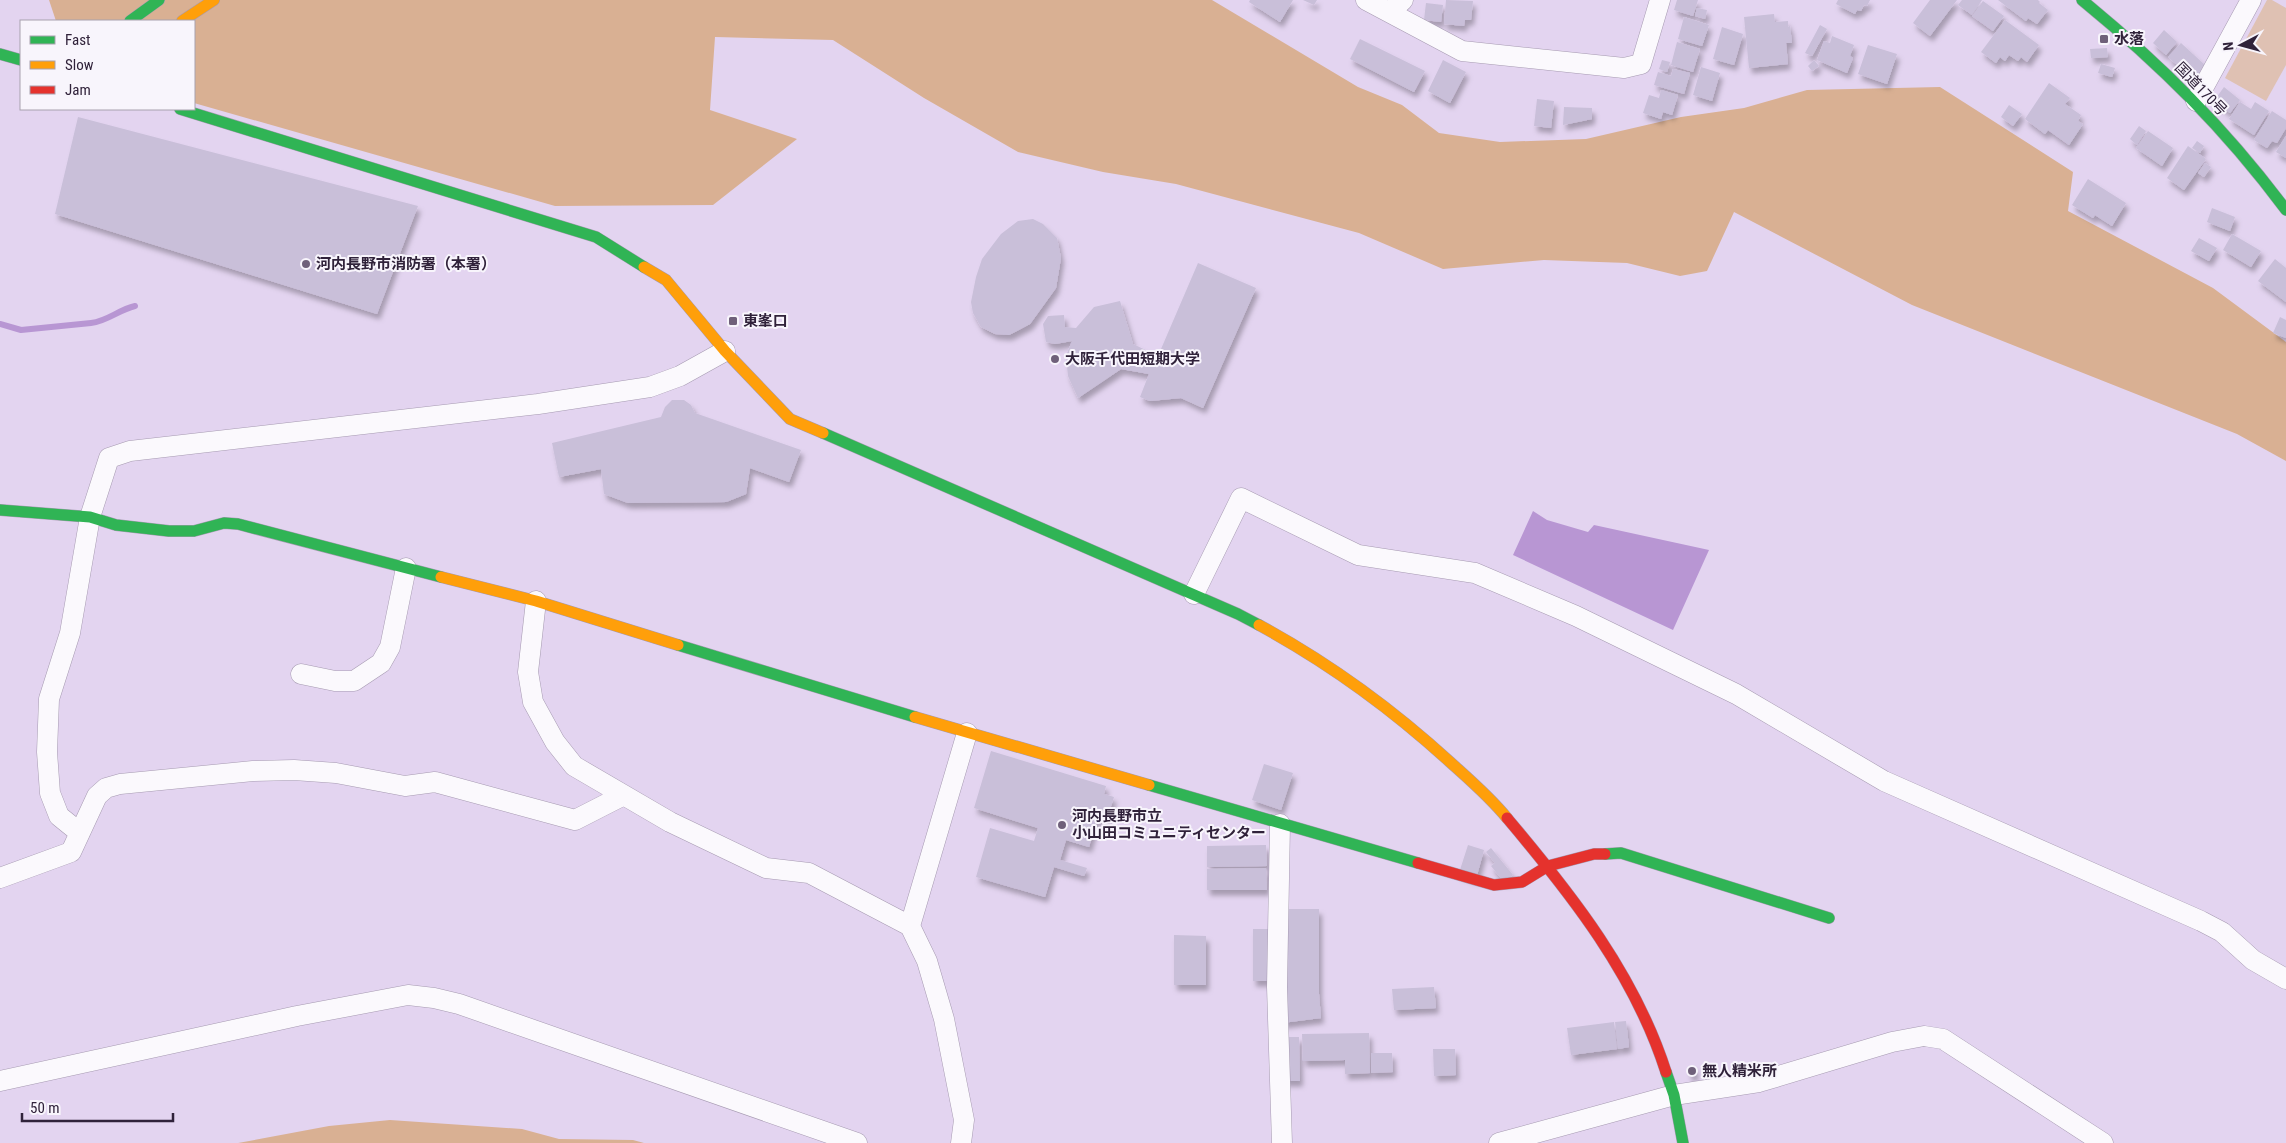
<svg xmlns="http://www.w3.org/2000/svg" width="2286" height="1143" viewBox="0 0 2286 1143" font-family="'Roboto Condensed','Noto Sans JP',sans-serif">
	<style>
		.green { fill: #dfc1b3 }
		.forest { fill: #d9b093 }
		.water { fill: #b896d3 }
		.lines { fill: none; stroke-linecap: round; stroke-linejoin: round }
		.stream { stroke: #b896d3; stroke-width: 6 }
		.building { fill: #c9bfd9; filter: url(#shadow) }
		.street-casing { stroke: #a69ab1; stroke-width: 21 }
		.fast-casing { stroke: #a69ab1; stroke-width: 12 }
		.slow-casing { stroke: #a69ab1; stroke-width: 12 }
		.jam-casing { stroke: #a69ab1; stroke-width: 12 }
		.street { stroke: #fbf9fd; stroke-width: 20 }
		.fast { stroke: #30b455; stroke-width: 11 }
		.slow { stroke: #ff9f0a; stroke-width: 11 }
		.jam { stroke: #e5322d; stroke-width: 11 }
		.poi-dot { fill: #6f607a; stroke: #f8f5fc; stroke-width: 2 }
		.labels { text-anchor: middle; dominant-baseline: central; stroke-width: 4; stroke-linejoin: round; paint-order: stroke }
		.poi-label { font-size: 15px; font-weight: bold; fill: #30223a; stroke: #f8f5fc; text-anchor: start }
		.street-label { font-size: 15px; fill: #30223a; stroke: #f8f5fc }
	</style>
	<defs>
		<filter id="shadow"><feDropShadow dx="3" dy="5.5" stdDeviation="2.5" flood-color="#0004"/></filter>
	</defs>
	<rect width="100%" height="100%" fill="#e3d4f0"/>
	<!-- green -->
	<path class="green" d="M2267,0h5l14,8v57l-20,36 -41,-23z"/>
	<!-- forest -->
	<path class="forest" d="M49,0h1163l146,87 44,18 37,28 61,9 86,-3 95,-22 63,-9 63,-18 133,-3 133,85 -5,39 145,77 73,54v119l-49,-27 -325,-129 -178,-93 -27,59 -27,5 -53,-13 -83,-3 -101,9 -84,-36 -183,-49 -73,-12 -85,-20 -94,-54 -91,-58 -118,-3 -5,73 87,29 -84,66 -158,1 -361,-103v-82h-138z
		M390,1120l132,9 37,10 74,1 11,3h-406l91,-17z"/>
	<!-- water -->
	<path class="water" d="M1533,511l14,9 41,12 6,-7 115,25 -36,80 -160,-75z"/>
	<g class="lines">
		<!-- stream -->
		<path class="stream" d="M0,324l21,6 70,-7c17,-2 27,-13 44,-17"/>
	</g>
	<!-- building -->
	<path class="building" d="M1250,0h43l-13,22 -31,-20z
		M1303,0h14l-3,5z
		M1446,0l27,1 -2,19h-6l-1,6 -20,-2z
		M1677,0h21l-5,16 -19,-6z
		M1838,0h32l-3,6 -3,-1 -3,6 -4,-1 -2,4 -19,-10z
		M1930,0h27l-27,36 -17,-13z
		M1962,0h20l-10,15 -14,-10z
		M1998,0h40l2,2 -1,1 9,7 -11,14 -9,-6 -2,3z
		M1983,1l21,15 -11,15 -21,-15z
		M1426,3l17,2 -2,17 -17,-2z
		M1697,8l10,2 -2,9 -10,-3z
		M1774,14l1,8 13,-1v6l2,-1 2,17h-6l2,21 -39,4 -5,-51z
		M1684,17l25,8 -7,21 -24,-7z
		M2005,20l34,25 -12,17 -6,-5 -3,4 -9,-6 -4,6 -5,-4 -4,6 -15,-11z
		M1820,25l7,4 -15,27 -7,-3z
		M1722,27l21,7 -9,31 -21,-6z
		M2164,30l13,12 -11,13 -13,-12z
		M1832,36l22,9 -4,11 3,2 -6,15 -30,-13 7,-19 6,2z
		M1360,39l65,32 -11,21 -64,-33z
		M1677,42l23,7 -7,23 -22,-7z
		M2181,43l25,23 -12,14 -26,-23z
		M1868,45l29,9 -10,30 -29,-10z
		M2107,48l1,9 -17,1 -1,-9z
		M1443,60l23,12 -16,31 -22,-12z
		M1662,60l8,2 -3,10 -8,-3z
		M1814,60l5,6 -7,5 -4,-5z
		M2101,64l14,4 -3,9 -14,-4z
		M1701,67l19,6 -8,28 -19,-6z
		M1673,69l17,4 -6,21 -30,-9 4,-13 13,4z
		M2049,83l21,15 -5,6 16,11 -3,6 5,3 -14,21 -21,-15 -3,4 -20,-15z
		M2224,87l16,13 -10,13 -16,-12z
		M1661,90l17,5 -6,20 -9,-3 -2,7 -18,-6 6,-18 10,3z
		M1537,99l17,2 -3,27 -17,-2z
		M2240,102l11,7 4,-7 14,9 -15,24 -25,-16z
		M2009,105l13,9 -9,12 -12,-9z
		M1564,107l28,1v11l-29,6z
		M2272,111l14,9v8l-9,15 -5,-2 -5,7 -13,-8z
		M78,117l340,89 -41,108 -322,-100z
		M2139,126l7,5 -9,14 -7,-6z
		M2148,131l25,17 -11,18 -26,-18z
		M2286,136v22l-10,-6z
		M2197,141l7,5 -4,7 -8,-5z
		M2188,146l18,13 -22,31 -17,-12z
		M2205,163l6,4 -7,10 -6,-4z
		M2088,179l38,24 -14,23 -17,-11 -2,3 -21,-13z
		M2212,208l23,9 -5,14 -23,-9z
		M1033,219l10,5 14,14 4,20 -5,30 -26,36 -21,11 -14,-1 -14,-7 -8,-14 -2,-11 5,-25 6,-18 19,-25 17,-13z
		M2232,234l29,17 -10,16 -28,-17z
		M2199,238l18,10 -8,13 -18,-10z
		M2275,259l11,9v34l-28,-21z
		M1198,263l58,25 -53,120 -22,-10 -31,3 -10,-4 9,-23 -28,-5 -43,29 -10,-22 -2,-20 6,-15 -17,3 -9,-2 -3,-18 5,-8 16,-1 1,12 11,1 18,-21 26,-6 13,43 25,12z
		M2280,317l6,3v18l-13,-5z
		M672,400h12l7,5 4,8 106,37 -12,32 -39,-14 -4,26 -20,8 -98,1 -24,-9 -3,-25 -42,8 -7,-34 109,-26 4,-10z
		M991,751l115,35 -2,8 10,3 -8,25 -9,-3 -8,28 -23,-7 -6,20 27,8 -3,8 -30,-9 -9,30 -69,-20 14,-49 44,13 4,-13 -64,-20z
		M1264,764l29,9 -12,37 -29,-10z
		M1266,845l1,21 -60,1v-21z
		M1468,845l16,5 -8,29 -17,-6z
		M1491,848l22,27 -9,7 -13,-16 4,-3 -9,-11z
		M1266,868l1,22h-60v-21z
		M1285,909h34v85l2,24 -39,5z
		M1253,929h19v52h-19z
		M1174,935l32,1v49h-32z
		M1434,987l2,21 -42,2 -2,-21z
		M1626,1021l3,26 -11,2 -3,-27z
		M1614,1022l3,27 -46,6 -4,-27z
		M1369,1033l1,40 -25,1v-14l-42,1 -1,-27z
		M1282,1037h17l1,44h-17z
		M1433,1049h22l1,26 -22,1z
		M1371,1053h21l1,19 -22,1z
		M1695,1066l1,9 -7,1 -1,-9z"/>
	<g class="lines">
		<!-- street casing -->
		<g class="street-casing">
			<path id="street" d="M1366,0l96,51 162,17 17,-4 19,-64
				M1390,12l13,-12
				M2196,101l55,-101
				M1194,594l47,-96 117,57 117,18 101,43 160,78 148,87 317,140 21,11 31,28 33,19
				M536,601l-8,71 5,30 22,40 19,24 96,56 96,46 43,5 101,53 17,35 17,58 20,101 -3,23
				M301,674l34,7h19l27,-18 9,-16 16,-79
				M1280,824l-3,163 5,156
				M80,833l-21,-17 -9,-23 -3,-41 2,-53 21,-66 20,-116 19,-59 21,-7 408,-47 112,-17 30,-11 45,-25
				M0,878l71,-26 26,-56 9,-8 14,-4 133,-13 41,-1 42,3 69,13 30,-4 140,38 49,-25
				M910,926l57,-193
				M0,1081l297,-65 111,-21 26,3 25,6 398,139
				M1499,1143l175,-48 85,-13 133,-40 32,-6 19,3 160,104"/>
		</g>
		<!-- fast casing -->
		<g class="fast-casing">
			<path id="fast" d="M2082,0c78,64 143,128 204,210
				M130,21l29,-21
				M0,54l21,6
				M180,109l416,128 48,30
				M823,433l415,181 21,11
				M0,510l90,7 26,8 53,6h25l30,-8 14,1 203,53
				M678,645l237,72
				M1149,785l269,78
				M1605,854l16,-1 208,65
				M1666,1072l8,23 9,48"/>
		</g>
		<!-- slow casing -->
		<g class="slow-casing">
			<path id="slow" d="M182,21l32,-21
				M644,267l22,13 59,71 65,68 33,14
				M441,577l95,24 142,44
				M1259,625c70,38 132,83 191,137 20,18 40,35 57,56
				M915,717l234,68"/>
		</g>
		<!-- jam casing -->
		<g class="jam-casing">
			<path id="jam" d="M1507,818c65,77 128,157 159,254
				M1418,863l76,22 28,-3 26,-16 46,-12h11"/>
		</g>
		<!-- street -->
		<use href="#street" class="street"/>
		<!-- fast -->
		<use href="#fast" class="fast"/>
		<!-- slow -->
		<use href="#slow" class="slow"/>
		<!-- jam -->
		<use href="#jam" class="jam"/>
	</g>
	<!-- markers -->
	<g class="poi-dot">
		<rect x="2099" y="34" width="10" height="10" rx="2.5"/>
		<circle cx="306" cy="264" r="5"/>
		<rect x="728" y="316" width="10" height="10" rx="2.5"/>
		<circle cx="1055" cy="359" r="5"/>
		<circle cx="1062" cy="825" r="5"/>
		<circle cx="1692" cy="1071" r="5"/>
	</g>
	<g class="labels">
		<!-- poi labels -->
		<g class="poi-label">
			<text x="2114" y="39">水落</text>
			<text x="316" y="264">河内長野市消防署（本署）</text>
			<text x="743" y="321">東峯口</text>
			<text x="1065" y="359">大阪千代田短期大学</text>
			<text x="1072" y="816">河内長野市立<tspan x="1072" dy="17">小山田コミュニティセンター</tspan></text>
			<text x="1702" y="1071">無人精米所</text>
		</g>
		<!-- street labels -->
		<g class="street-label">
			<text transform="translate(2201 89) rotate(46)">国道170号</text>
		</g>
	</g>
	<!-- legend -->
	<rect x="20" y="20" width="175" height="90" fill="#f8f5fc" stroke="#a8a1ae"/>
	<rect x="30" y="36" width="25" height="8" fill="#30b455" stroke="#a8a1ae"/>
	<text x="65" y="45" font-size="15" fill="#30223a">Fast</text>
	<rect x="30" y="61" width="25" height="8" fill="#ff9f0a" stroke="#a8a1ae"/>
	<text x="65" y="70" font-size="15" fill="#30223a">Slow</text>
	<rect x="30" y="86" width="25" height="8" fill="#e5322d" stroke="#a8a1ae"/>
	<text x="65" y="95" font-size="15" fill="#30223a">Jam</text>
	<!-- north arrow -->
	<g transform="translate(2241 45) rotate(264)" stroke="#f8f5fc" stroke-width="4" paint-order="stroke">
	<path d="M0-4L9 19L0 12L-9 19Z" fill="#30223a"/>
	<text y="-8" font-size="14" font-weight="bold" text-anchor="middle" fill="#30223a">N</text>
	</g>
	<!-- scale -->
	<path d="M22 1113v8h151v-8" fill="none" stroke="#30223a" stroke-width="2.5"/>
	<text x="30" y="1113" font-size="15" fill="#30223a" stroke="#f8f5fc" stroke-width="4" paint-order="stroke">50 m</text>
</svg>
